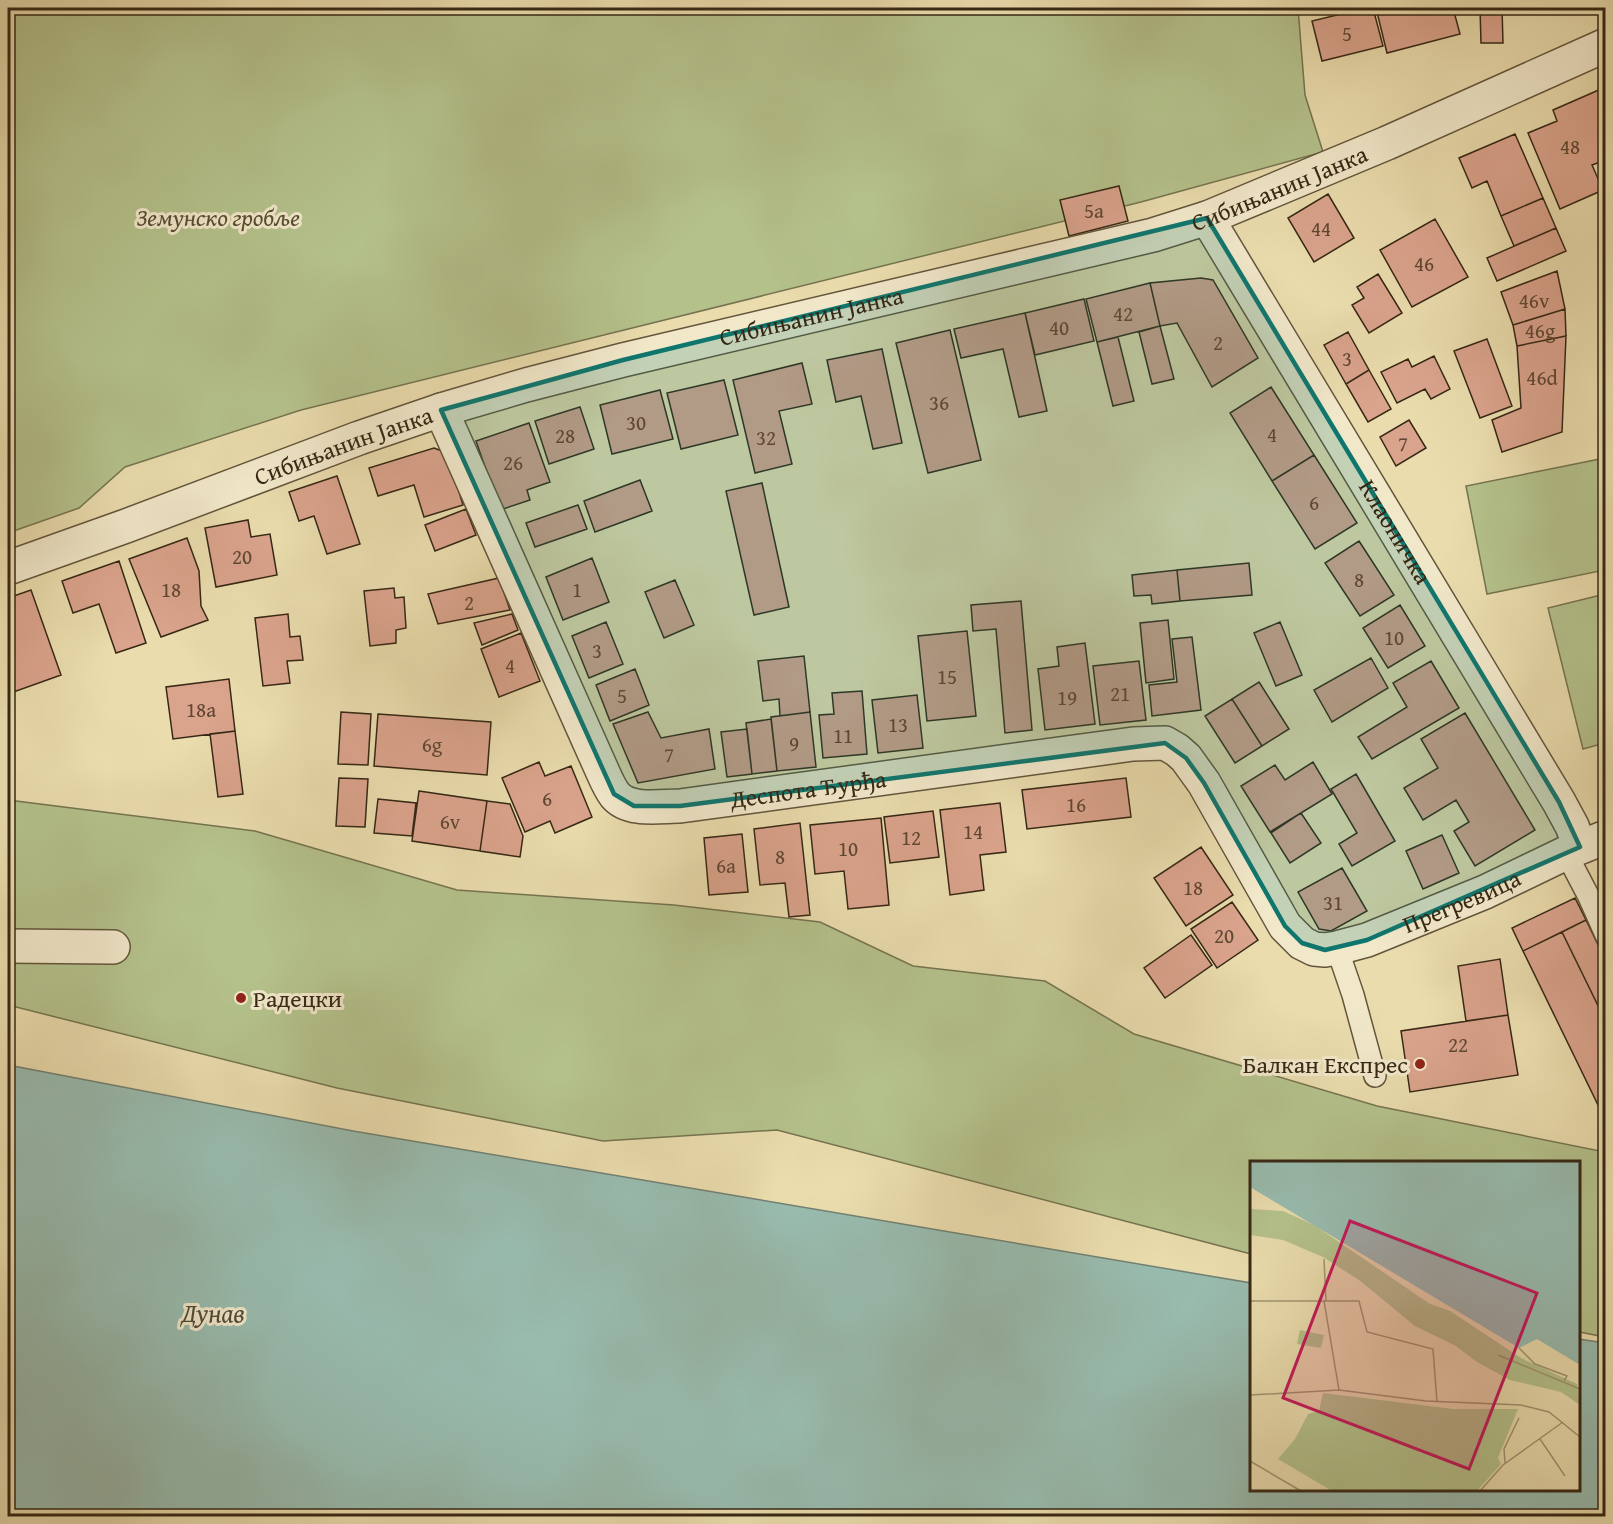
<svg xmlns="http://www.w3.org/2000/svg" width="1613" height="1524" viewBox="0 0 1613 1524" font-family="'Gentium Book Plus',serif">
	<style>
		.green { fill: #b4c18b; stroke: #757450; stroke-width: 1.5 }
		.water { fill: #98bbae; stroke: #718071; stroke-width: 1.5 }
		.building { fill: #daa38c; stroke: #362815; stroke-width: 1.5 }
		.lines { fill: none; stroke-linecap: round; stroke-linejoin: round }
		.lane-casing { stroke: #63553b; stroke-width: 24 }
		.street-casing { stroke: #63553b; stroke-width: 36 }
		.lane { stroke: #f1e8ca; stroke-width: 21 }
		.street { stroke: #f1e8ca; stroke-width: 33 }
		.marked { fill: #0f766e; fill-opacity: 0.2; stroke: #0f766e; stroke-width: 4.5; stroke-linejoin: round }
		.poi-dot { fill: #8f2418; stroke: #f1e8ca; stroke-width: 2 }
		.labels { text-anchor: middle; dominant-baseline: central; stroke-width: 6; stroke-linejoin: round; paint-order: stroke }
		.number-label { font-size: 21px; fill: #5f4733 }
		.street-label { font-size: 24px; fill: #362815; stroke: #f1e8ca }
		.park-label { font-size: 24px; font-style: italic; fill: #564e32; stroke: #f1e8ca }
		.poi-label { font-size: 24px; fill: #362815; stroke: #f1e8ca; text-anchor: start }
		.water-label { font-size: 26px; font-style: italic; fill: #4e4d3b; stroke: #f1e8ca }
		.inset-road { fill: none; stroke: #a29470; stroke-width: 1.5 }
		.view { fill: #c2185b; fill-opacity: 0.15; stroke: #c2185b; stroke-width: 3 }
		.inset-edge { fill: none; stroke: #362815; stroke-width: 3 }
	</style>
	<rect width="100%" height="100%" fill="#eadcad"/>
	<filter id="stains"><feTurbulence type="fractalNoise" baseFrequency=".00333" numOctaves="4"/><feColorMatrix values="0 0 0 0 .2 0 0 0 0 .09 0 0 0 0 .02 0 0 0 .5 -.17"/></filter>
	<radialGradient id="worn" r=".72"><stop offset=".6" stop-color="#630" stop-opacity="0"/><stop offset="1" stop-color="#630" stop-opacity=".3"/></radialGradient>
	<!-- green -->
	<path class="green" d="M8,8h1290l7,87 18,57 -182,50 -840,208 -176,57 -46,41 -71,25z
		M1605,458v112l-118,24 -21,-108z
		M1605,594v149l-22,6 -35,-141z
		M8,800l247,31 202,59 217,15 146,17 93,44 132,15 89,53 243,72 228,46v185l-26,-5 -1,-170h-326l-1,92 -474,-124 -174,11 -266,-53 -329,-83z"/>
	<!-- water -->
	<path class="water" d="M8,1065l345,66 898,152 1,207h326l1,-151 26,4v173h-1597z"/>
	<!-- building -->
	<path class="building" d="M1366,8h7l10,38 -61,15 -10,-40z
		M1376,8h77l7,26 -73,19z
		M1480,8h22l1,35h-22z
		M1601,89l5,11v60l-14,5 11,25 -43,19 -32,-76 29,-12 -4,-11z
		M1515,134l28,64 -42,18 -14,-35 -15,7 -13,-30z
		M1119,186l9,35 -59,15 -9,-36z
		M1328,194l26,44 -40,24 -26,-44z
		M1543,198l13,30 -42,18 -13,-30z
		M1435,219l33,58 -56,30 -32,-57z
		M1556,228l10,23 -69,30 -10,-23z
		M1557,271l8,38 -52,16 -12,-33z
		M1378,274l24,39 -33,20 -17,-28 12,-7 -7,-11z
		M1201,278l12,2 45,78 -46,29 -35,-64 -17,3 -10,-43z
		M1150,283l10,43 -63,16 -11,-43z
		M1084,299l10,42 -59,14 -10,-42z
		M1565,309l1,27 -49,10 -4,-21z
		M1025,313l22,98 -28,6 -16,-68 -42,9 -7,-29z
		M1160,326l14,53 -22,5 -13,-52z
		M950,330l31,130 -53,13 -32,-130z
		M1348,332l21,38 -23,14 -22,-39z
		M1566,336l-4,96 -60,20 -10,-32 29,-12 -4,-62z
		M1118,337l16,64 -21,5 -16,-64z
		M1487,339l25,67 -32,12 -26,-67z
		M882,349l20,94 -29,6 -12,-53 -25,6 -9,-42z
		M1434,356l16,33 -19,10 -6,-10 -28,14 -16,-31 27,-13 4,8z
		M802,363l10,41 -33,7 13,53 -37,9 -22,-93z
		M1369,370l22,39 -23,13 -22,-38z
		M724,380l14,55 -57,14 -14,-56z
		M1271,387l43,68 -42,26 -42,-68z
		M660,390l13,49 -61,15 -12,-49z
		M580,407l14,42 -45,15 -14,-43z
		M1409,420l17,28 -30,18 -16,-29z
		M529,423l21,59 -23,8 3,10 -30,10 -24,-69z
		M434,448l13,5 16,52 -39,12 -10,-32 -36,11 -9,-28z
		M1314,455l43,68 -42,26 -43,-68z
		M337,476l23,68 -33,10 -13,-38 -15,5 -10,-29z
		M640,480l12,31 -57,21 -11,-31z
		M762,483l27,124 -35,8 -28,-124z
		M578,505l9,24 -52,18 -9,-24z
		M466,509l10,26 -41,16 -10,-26z
		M248,520l3,17 19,-3 7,41 -61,12 -11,-59z
		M187,538l12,33 2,35 7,14 -47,17 -32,-78z
		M1359,541l35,54 -34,21 -35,-53z
		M592,558l17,44 -46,18 -17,-43z
		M119,561l27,82 -30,10 -17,-49 -26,9 -11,-32z
		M1249,563l3,32 -72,6 -3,-31z
		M1177,570l3,31 -28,3 -1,-9 -17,1 -2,-21z
		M499,578l11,32 -72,14 -10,-30z
		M675,580l19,45 -30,13 -19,-46z
		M394,588l1,10 9,-1 2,31 -10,2v13l-26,3 -6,-55z
		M31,590l30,85 -53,19v-96z
		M1021,601l11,129 -27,3 -9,-104 -23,2 -2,-26z
		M1400,605l25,41 -37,22 -25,-40z
		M288,614l2,23 10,-1 3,24 -16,1 3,22 -27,3 -8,-68z
		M512,614l6,16 -36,15 -8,-22z
		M1168,620l6,59 -28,4 -6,-60z
		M606,622l17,42 -34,14 -17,-42z
		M1280,622l22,53 -26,11 -22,-53z
		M967,631l9,85 -49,5 -9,-85z
		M521,633l19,48 -41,16 -18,-48z
		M1192,637l9,73 -49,6 -3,-31 28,-3 -5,-43z
		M1085,643l10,81 -50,6 -7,-61 21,-3 -2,-19z
		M804,656l6,56 -30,4 -1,-17 -16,2 -5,-40z
		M1371,658l17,30 -56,34 -18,-32z
		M1139,661l7,59 -46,5 -7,-59z
		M1431,661l28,47 -87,51 -14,-22 49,-30 -14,-24z
		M635,669l14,36 -39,16 -14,-36z
		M229,679l6,52 -62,8 -7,-52z
		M1259,682l30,47 -27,17 -30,-47z
		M862,691l5,63 -44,4 -4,-43 15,-1 -2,-21z
		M917,695l6,53 -45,5 -6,-53z
		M1232,699l30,47 -27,17 -30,-47z
		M341,712l30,2 -3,51 -30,-1z
		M648,712l13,26 48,-9 6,40 -77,14 -25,-59z
		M810,712l6,55 -39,4 -6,-54z
		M1465,713l70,117 -60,36 -21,-35 15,-9 -13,-22 -33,20 -19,-32 34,-20 -17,-29z
		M378,714l113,8 -4,53 -113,-9z
		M771,719l6,52 -25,3 -6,-51z
		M747,729l5,45 -25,3 -6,-45z
		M235,731l8,63 -25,3 -8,-63z
		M539,762l6,14 26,-10 21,51 -37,16 -5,-12 -25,11 -23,-54z
		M1313,762l19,32 -62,38 -29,-46 34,-21 10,15z
		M1356,774l39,67 -43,25 -13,-22 18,-11 -26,-44z
		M339,778l29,1 -3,48 -29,-1z
		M1126,778l5,39 -104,12 -5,-39z
		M419,791l68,10 -7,50 -68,-10z
		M378,799l38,4 -4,33 -38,-3z
		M487,801l23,3 13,32 -3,21 -40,-6z
		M1000,803l6,49 -26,3 4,35 -34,5 -10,-85z
		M933,811l6,46 -49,6 -6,-46z
		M1301,813l20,30 -31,20 -19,-30z
		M881,818l8,87 -41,4 -4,-38 -29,3 -5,-49z
		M800,823l10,92 -21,2 -4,-34 -25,2 -6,-56z
		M742,834l6,58 -39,3 -5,-57z
		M1442,835l17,38 -36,16 -17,-38z
		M1201,847l32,48 -47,31 -32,-48z
		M1342,868l25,43 -36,20 -12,-2 -21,-37z
		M1575,898l11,22 -63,31 -11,-23z
		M1232,902l26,38 -41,28 -26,-39z
		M1586,920l20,41v61l-44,-90z
		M1562,932l44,90v82l-7,3 -76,-156z
		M1191,935l21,30 -47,33 -21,-30z
		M1500,959l8,56 -42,6 -8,-55z
		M1508,1015l10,60 -108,17 -9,-61z"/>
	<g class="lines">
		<!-- lane casing -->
		<g class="lane-casing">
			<path id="lane" d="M1566,853l23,44 17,38
				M1337,948l16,47 22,81"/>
		</g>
		<!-- street casing -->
		<g class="street-casing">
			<g id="street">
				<path id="s1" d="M1207,218l352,584 13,24 8,21"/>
				<path id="s2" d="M441,410l160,358c4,9 8,19 14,27 14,17 45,11 65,11l453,-62 32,-1 12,7 9,8 18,25 81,143 17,17 12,6 11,1 12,-2 30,-8 118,-48 81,-39 40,-16"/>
				<path id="s3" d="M8,568l118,-42 233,-88 82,-28 85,-25 97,-25 530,-125 54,-17 180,-75 219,-98"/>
				<path d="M8,946l105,1"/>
			</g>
		</g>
		<!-- lane -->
		<use href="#lane" class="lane"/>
		<!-- street -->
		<use href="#street" class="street"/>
	</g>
	<!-- marked area -->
	<path class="marked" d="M1207,218l352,584 21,45 -213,93 -42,10 -23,-7 -17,-17 -81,-143 -18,-25 -21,-15 -485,63h-46l-20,-12 -173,-384 182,-50z"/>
	<!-- markers -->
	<g class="poi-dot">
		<circle cx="241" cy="998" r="6"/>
		<circle cx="1420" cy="1064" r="6"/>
	</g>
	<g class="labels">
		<!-- number labels -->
		<g class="number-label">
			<text x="1347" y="33">5</text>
			<text x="1570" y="146">48</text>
			<text x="1094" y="210">5a</text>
			<text x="1321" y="228">44</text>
			<text x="1424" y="263">46</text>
			<text x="1534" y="300">46v</text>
			<text x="1123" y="313">42</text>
			<text x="1059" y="327">40</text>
			<text x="1540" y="330">46g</text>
			<text x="1218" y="342">2</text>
			<text x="1347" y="358">3</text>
			<text x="1542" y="377">46d</text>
			<text x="939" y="402">36</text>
			<text x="636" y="422">30</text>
			<text x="1272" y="434">4</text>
			<text x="565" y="435">28</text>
			<text x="766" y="437">32</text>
			<text x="1403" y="443">7</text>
			<text x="513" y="462">26</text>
			<text x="1314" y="502">6</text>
			<text x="242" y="556">20</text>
			<text x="1359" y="579">8</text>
			<text x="171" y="589">18</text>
			<text x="577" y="589">1</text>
			<text x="469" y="602">2</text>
			<text x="1394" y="637">10</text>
			<text x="597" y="650">3</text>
			<text x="510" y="665">4</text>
			<text x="947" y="676">15</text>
			<text x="1120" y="693">21</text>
			<text x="622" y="695">5</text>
			<text x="1067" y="697">19</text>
			<text x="201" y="709">18a</text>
			<text x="898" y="724">13</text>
			<text x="843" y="735">11</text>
			<text x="794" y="743">9</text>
			<text x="432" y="744">6g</text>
			<text x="669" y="754">7</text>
			<text x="547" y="798">6</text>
			<text x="1076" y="804">16</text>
			<text x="450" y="821">6v</text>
			<text x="973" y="831">14</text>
			<text x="911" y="837">12</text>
			<text x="848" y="848">10</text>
			<text x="780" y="856">8</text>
			<text x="726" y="865">6a</text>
			<text x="1193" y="887">18</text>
			<text x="1333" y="902">31</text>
			<text x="1224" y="935">20</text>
			<text x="1458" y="1044">22</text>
		</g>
		<!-- street labels -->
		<g class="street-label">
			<text stroke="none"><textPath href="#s3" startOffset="1329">Сибињанин Јанка</textPath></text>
			<text stroke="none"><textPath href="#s3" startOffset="843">Сибињанин Јанка</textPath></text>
			<text stroke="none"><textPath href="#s3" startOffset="357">Сибињанин Јанка</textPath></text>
			<text stroke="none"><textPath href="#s1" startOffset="366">Клаоничка</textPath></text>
			<text stroke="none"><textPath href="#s2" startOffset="620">Деспота Ђурђа</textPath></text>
			<text stroke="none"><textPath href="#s2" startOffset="1395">Прегревица</textPath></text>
		</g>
		<!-- park labels -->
		<g class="park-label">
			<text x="218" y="217">Земунско гробље</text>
		</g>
		<!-- poi labels -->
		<g class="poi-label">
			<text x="253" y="998">Радецки</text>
			<text x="1408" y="1064" text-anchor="end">Балкан Експрес</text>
		</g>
		<!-- water labels -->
		<g class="water-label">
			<text x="213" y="1312">Дунав</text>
		</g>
	</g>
	<!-- overview -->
	<g transform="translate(1250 1161)">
		<rect width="330" height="330" fill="#eadcad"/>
		<path d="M0,48l33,2 31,14 116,79 20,7 71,47 56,26 3,21 -19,-13 -51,-12 -33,-18 -21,-16 -41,-20 -56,-46 -36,-23 -40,-17 -33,-5zM50,169l24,5 -3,13 -24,-4zM73,232l130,16h65l-20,49 3,6 -24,27h-145l-54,-32 17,-20 13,-25 11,-3z" fill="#b4c18b"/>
		<path d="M0,0h330v204l-43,-26 -18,9 -269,-161z" fill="#98bbae"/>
		<path class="inset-road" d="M74,98l2,42M0,140h109l8,31 66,17 4,53M74,140l15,89M269,187l16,16 32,12 -3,5M248,194l82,34M0,234l89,-5 87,11 95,4 28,7 31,25M290,278l25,37M0,300l51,30M255,302l-1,-14 15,-31M230,330l23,-26 60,-43"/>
		<path class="view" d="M100,60l187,72 -68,176 -186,-71z"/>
		<rect width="330" height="330" class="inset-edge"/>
	</g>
	<!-- margin -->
	<rect width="1613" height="1524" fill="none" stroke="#eadcad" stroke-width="30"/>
	<rect x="9" y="9" width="1595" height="1506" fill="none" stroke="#362815" stroke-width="3"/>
	<rect x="15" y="15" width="1583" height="1494" fill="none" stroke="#362815" stroke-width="1.5"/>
	<rect width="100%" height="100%" filter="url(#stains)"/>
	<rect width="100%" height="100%" fill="url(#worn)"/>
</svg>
